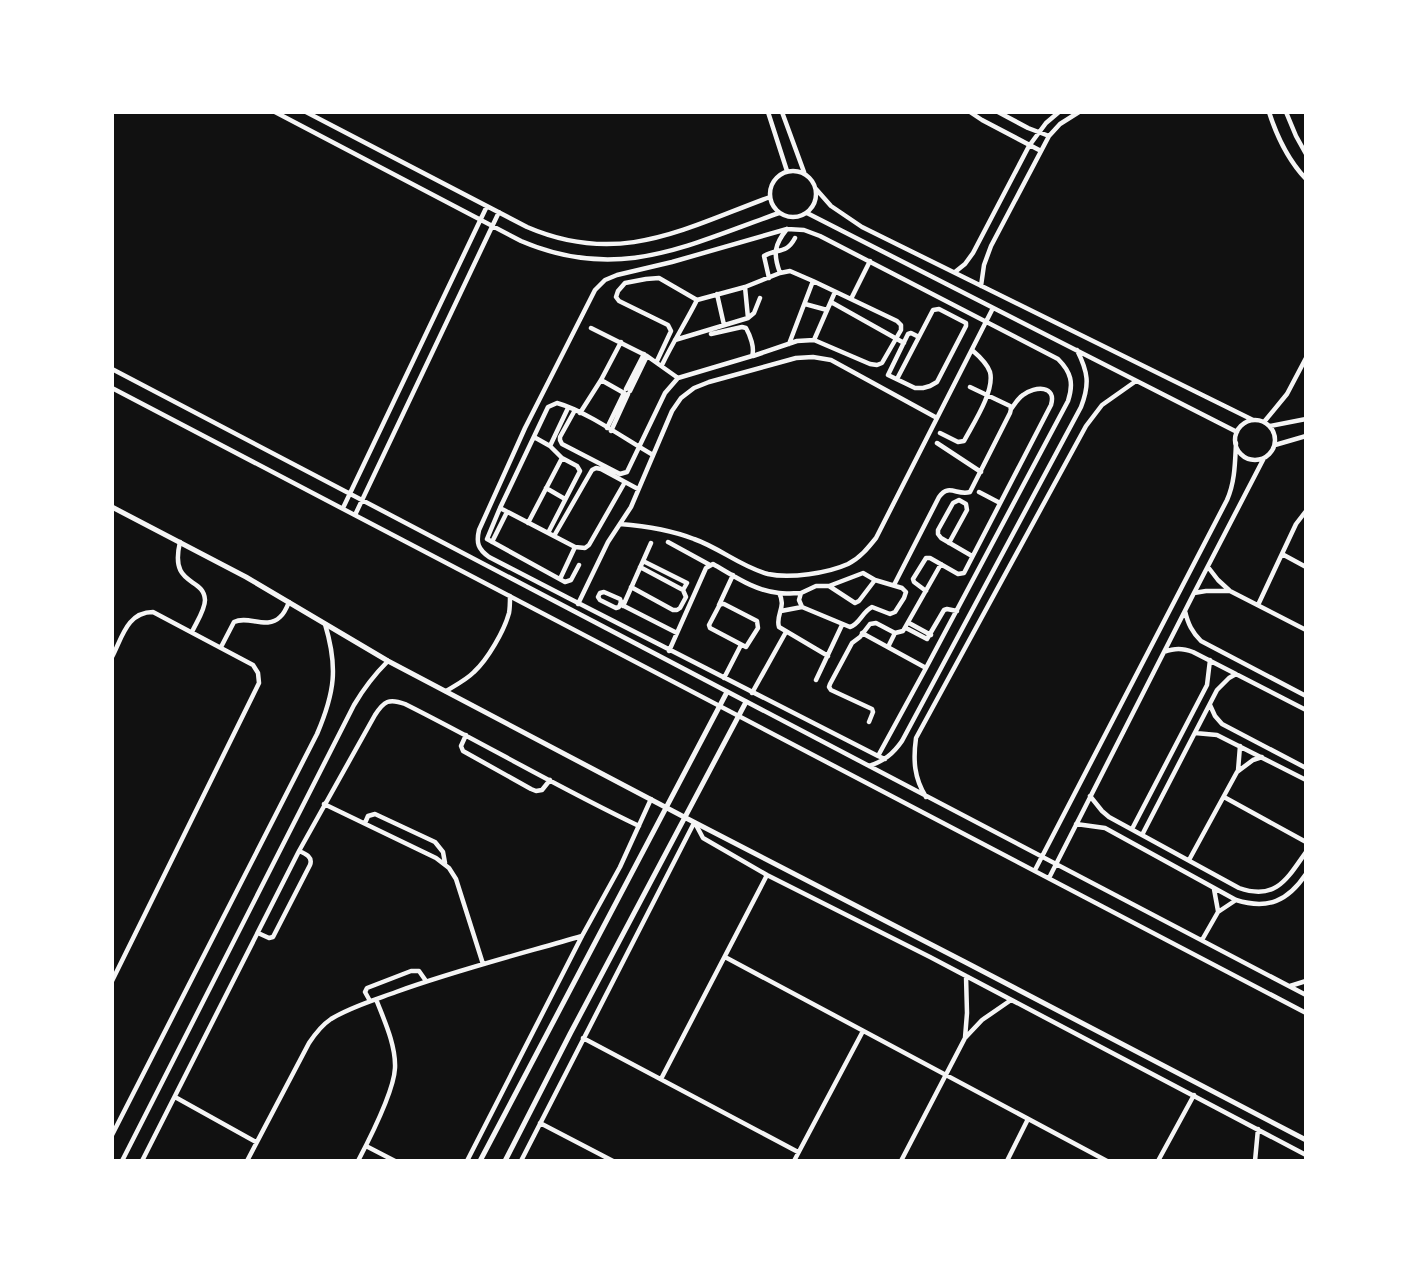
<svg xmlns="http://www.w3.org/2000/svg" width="1418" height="1273" viewBox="0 0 1418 1273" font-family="Poppins,sans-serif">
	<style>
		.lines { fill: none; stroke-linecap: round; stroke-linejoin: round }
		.minor { stroke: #f5f5f5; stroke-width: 4.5 }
		.tertiary { stroke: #f5f5f5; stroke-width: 5 }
	</style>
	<rect width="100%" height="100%" fill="#111"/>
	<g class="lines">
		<!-- minor -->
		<path class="minor" d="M275,112l246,129c98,42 166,4 258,-28
			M306,112l221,115c93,40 156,2 243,-30
			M768,112l19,59
			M782,112l22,60
			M970,112l12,8 59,31
			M998,112l30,16 21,8
			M1269,112c8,25 19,48 37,67
			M1286,112l10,24 10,18
			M770 194a23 23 0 1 1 46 0a23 23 0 1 1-46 0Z
			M816,189l15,17 31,21 391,193
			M807,213l430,219
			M955,272l10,-8 8,-11 56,-107 17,-23 13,-11
			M780,273c-7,-19 -6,-28 7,-44
			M769,278l-5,-22c13,-8 22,-1 31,-18
			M981,286l3,-21 7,-19 58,-110 11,-12 19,-12
			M745,287l3,31
			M717,294l7,31
			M851,299l19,-38
			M697,300l48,-13 35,-14 10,-2 23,10 -24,63
			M831,302l73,41
			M805,304l22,6
			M591,328l56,28 31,22
			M675,340l73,-22 6,-5 6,-15
			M814,340l21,-48
			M753,356l44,-15 17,-1 56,24 7,1 5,-2 19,-33v-5l-4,-4 -84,-40
			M657,361l14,-30 -3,-6 -49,-24 -3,-4 2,-6 7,-8 21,-4 13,-1 38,22c-11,22 -24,42 -35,65
			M112,369l1194,626
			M897,379l36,-69 6,-1 27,14v3l-29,56 -7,4 -7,2h-8l-27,-13 20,-41 3,-1 8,4
			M601,380l23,13 -17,35
			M112,388l1194,625
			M626,389l18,-35
			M630,391l17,-35
			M575,410l-15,27v3l2,4 58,30 7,-2 38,-79 13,-15 74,-22c3,-8 -2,-21 -6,-28l-4,-1 -31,7
			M580,413l21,-33 20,-38
			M1235 440a20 20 0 1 1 40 0a20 20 0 1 1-40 0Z
			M1264,422l23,-28 19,-36
			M1270,426l36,-7
			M611,431l17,-37
			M940,433l18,9 6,-1c9,-17 31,-50 26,-69 -3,-9 -11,-16 -18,-22
			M534,437l16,9 12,12 15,8 3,5 -32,62
			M937,443l44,29
			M1275,445l31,-9
			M550,446l18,-38
			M546,488l19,11
			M979,492l21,11
			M343,508l144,-302
			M500,508l75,39 10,1 4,-3 36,-63
			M355,515l144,-303
			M528,523l34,-65
			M620,524c25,2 51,6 74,15 26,9 47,28 74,35 22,5 60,-1 80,-10 12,-6 20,-16 28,-26l117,-230
			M554,536l38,-66 4,-2 5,1 37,20
			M180,542c-11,46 24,34 25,58 0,10 -9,23 -13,32
			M492,542l15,-30
			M668,542l42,23
			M949,543l18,-33 -1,-6 -7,-4 -6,3 -15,27v4l3,4 31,18
			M1282,554l24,13
			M643,561l44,22 -4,7
			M579,565l-8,15 -6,2 -78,-43 13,-31 48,-101 9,-4c29,8 68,36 96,52
			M1208,567l10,13 12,11 76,39
			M560,579l15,-32
			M894,585l45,-88c10,-14 18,-1 31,-5l40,-79 1,-4 -1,-3 -40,-19
			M829,586h-13l-15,7 -2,7 3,7 48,20c10,-3 12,-15 22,-20l18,7 5,-2 9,-14 2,-6 -4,-4 -27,-8 -12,-7 -34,13 26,17 4,-2 16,-21
			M631,587l42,23h4l3,-2 6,-11 -3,-7 -43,-23
			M926,591l-12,-9 -1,-3 13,-21h4l28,16 6,-1 87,-168c6,-20 -16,-19 -28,-10 -5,3 -8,9 -12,14
			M604,592l16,7 1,3 -2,5 -3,1 -16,-8 -2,-3 2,-4z
			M779,593c8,14 -4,22 0,34l49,29
			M1194,593l12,-2h23
			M578,604l30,-62 23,-35 41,-96 9,-13 13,-10 15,-6 87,-24 17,-1 18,3 106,58
			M721,604h3l33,17 1,7 -12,19 -36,-19 -1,-3 10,-19z
			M622,605l55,28
			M719,605l14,-30
			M1258,605l38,-81 10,-13
			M623,606l28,-63
			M781,611l21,-4
			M1185,611c3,13 7,21 16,30l105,55
			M909,623l22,12
			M906,628l21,11 17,-29 3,-1 10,2
			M862,633l64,35
			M221,647l13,-25c14,-7 33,8 46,-5 4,-3 7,-10 9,-15
			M888,647l7,-14
			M669,651l37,-83 7,-4c21,12 42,27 66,29 7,1 15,0 22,0
			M1164,652c11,-4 18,-4 29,0l113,58
			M112,657c10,-19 15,-45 41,-45l100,53 5,8 1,10 -147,298
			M724,678l17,-33
			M816,680l26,-55
			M446,691c10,-6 20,-11 28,-19 14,-13 30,-41 35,-59 1,-5 1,-11 1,-17
			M752,693l34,-61
			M1210,705l5,11 7,8 84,44
			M869,722l4,-10 -1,-3 -41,-19 -2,-3 1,-3 22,-41 8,-6 10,-13 6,-1 19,10 8,-2 38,-67
			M1195,733l22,2 89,45
			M466,735l-5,11 2,5 68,38 5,2 6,-1 8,-10
			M878,756l48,-88 142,-267c6,-18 3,-29 -10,-42l-238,-123 -16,-6 -17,-1 -115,33 -55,13 -12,5 -10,10 -70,138 -46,102c-3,13 -1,19 10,27 129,67 258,133 389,199l7,3
			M869,766c15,-5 24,-12 33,-25l179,-334c9,-23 7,-35 -4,-57
			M1238,771l2,-25
			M1090,796l12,15 7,6 130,71c37,13 48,-9 67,-36
			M926,797c-12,-19 -13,-37 -10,-59l170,-312 16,-21 34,-24
			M1224,797l82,45
			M324,804l112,54 13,10 7,11 27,85
			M365,823l3,-7 7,-2 60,28 8,10 2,11
			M695,823l8,15 64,37 163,82 376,198
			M1076,824l29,4 131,72c32,10 52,1 70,-26
			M1132,829l75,-144 3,-25
			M1142,835l75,-145 12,-12 7,-4
			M1189,860l48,-88 16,-12 9,-3
			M1035,870l192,-370c8,-18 8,-37 9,-57
			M1049,878l145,-285 70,-135
			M1214,889l4,22
			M258,933l11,5 4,-1 37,-72c3,-8 -4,-11 -11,-14
			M1202,940l16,-28 18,-12
			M725,957l382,204
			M1290,986l16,-5
			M370,1001l-5,-9 2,-4 44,-17h8l7,10
			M583,1038l215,114
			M965,1038l2,-25 -1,-37
			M661,1079l106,-204
			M175,1097l81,45
			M540,1123l73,38
			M112,1135l205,-401c18,-42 21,-67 8,-110
			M366,1146l29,15
			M122,1161l232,-456c10,-17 20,-30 34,-44
			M142,1161l157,-310 76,-136c9,-14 14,-17 30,-11 78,39 154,84 234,122
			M247,1161l62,-118c6,-9 13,-18 22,-24 19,-12 43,-19 65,-27 61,-22 124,-38 186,-56
			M358,1161c11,-21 36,-71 37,-93 1,-23 -11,-48 -19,-69
			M467,1161l115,-225 38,-69 31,-68
			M521,1161l173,-338
			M794,1161l69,-130
			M901,1161l64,-123 17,-18 29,-20
			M1007,1161l21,-42
			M1158,1161l36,-66
			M1255,1161l3,-32"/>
		<!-- tertiary -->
		<path class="tertiary" d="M112,507l134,70 142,84 298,157 279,144 341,178
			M480,1161l247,-469
			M505,1161l65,-127 176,-332"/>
	</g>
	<!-- border -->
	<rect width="1418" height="1273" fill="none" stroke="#ffffff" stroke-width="228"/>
</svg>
